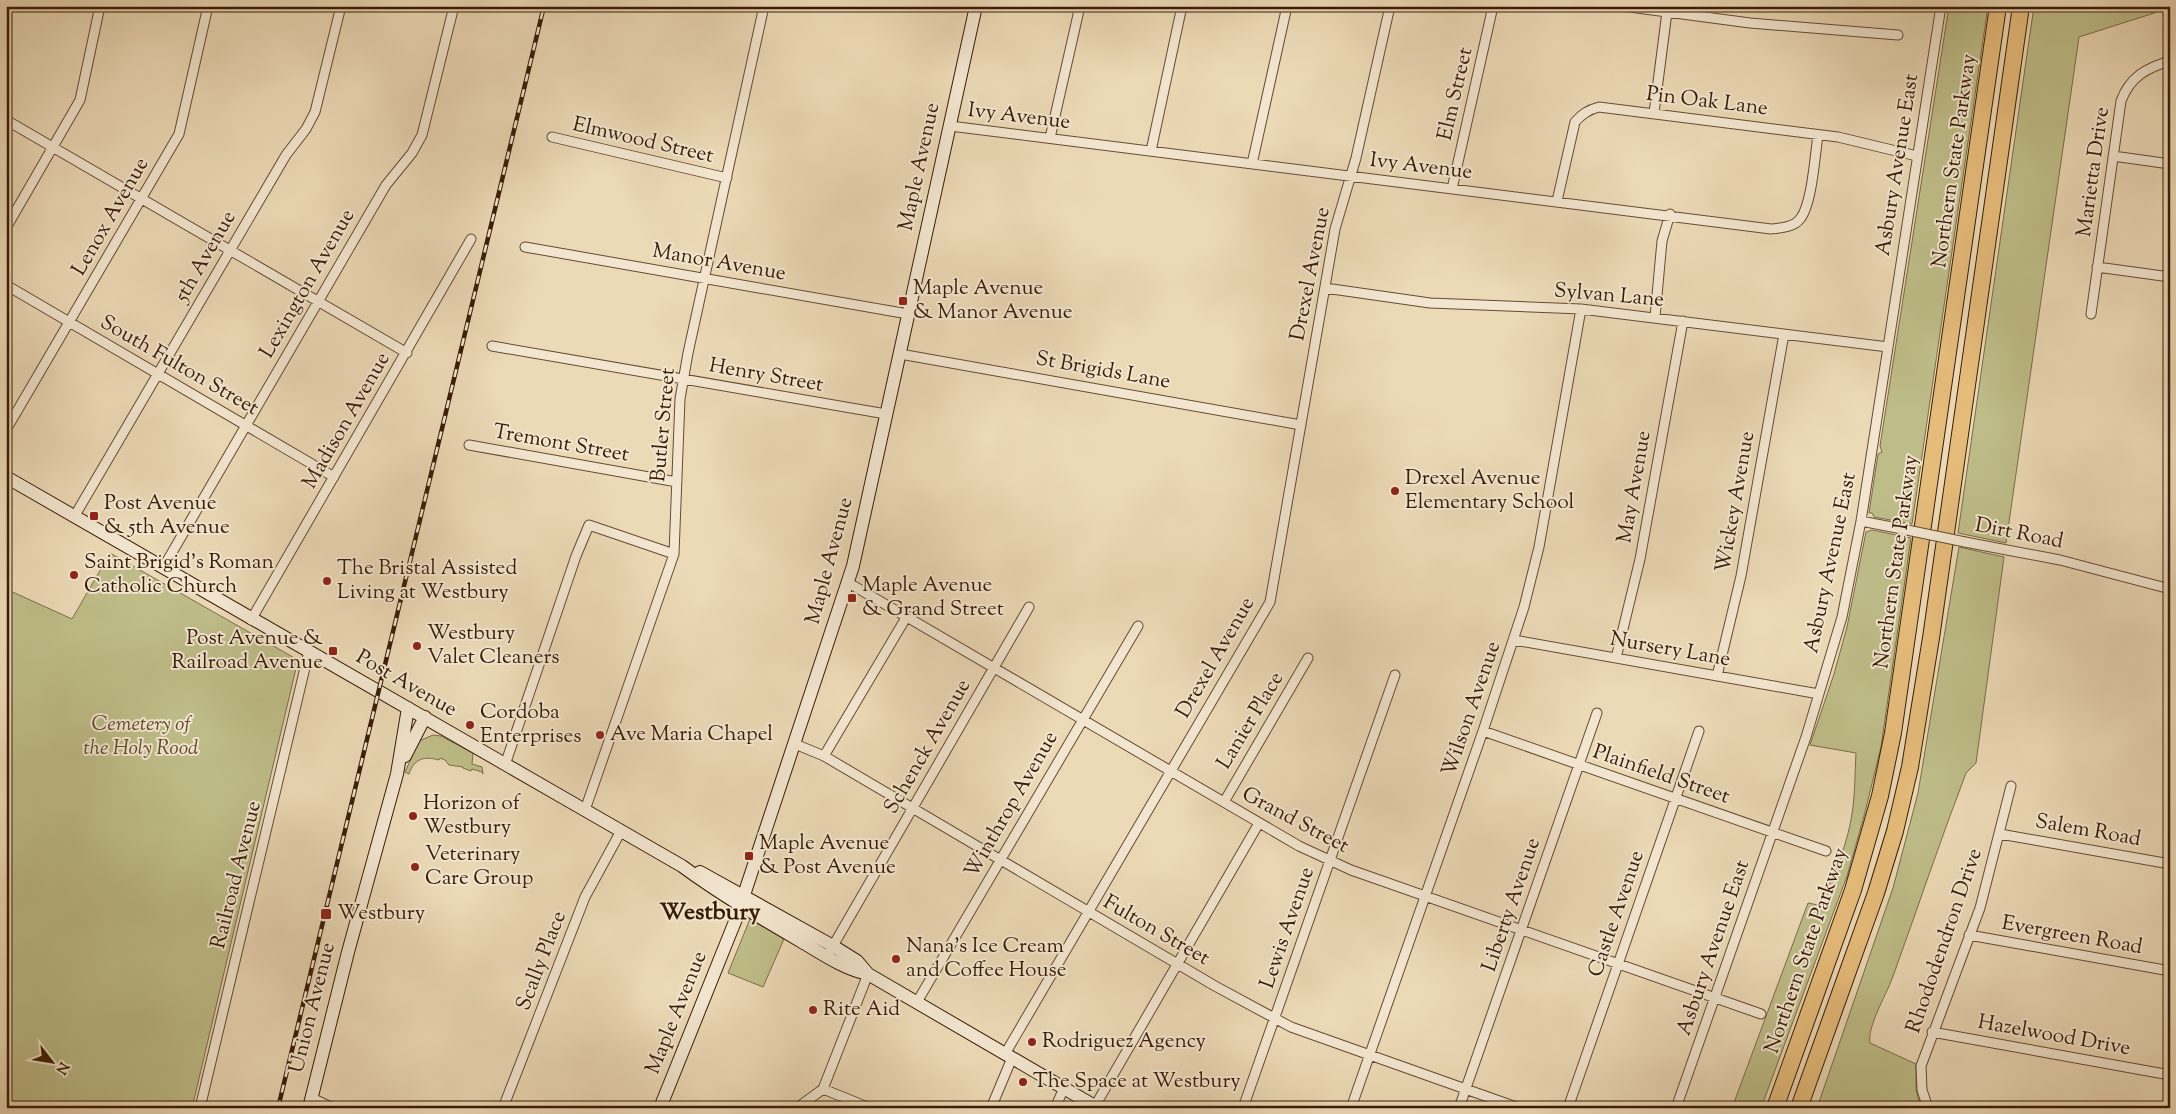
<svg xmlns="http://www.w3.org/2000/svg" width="2176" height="1114" viewBox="0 0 2176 1114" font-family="'Sorts Mill Goudy',serif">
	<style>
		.green { fill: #bebd89; stroke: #7c6c48 }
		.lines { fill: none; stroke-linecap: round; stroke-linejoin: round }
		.street-casing { stroke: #664b32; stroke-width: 11 }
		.secondary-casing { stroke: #391c06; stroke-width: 14 }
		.highway-casing { stroke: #391c06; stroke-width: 18 }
		.street { stroke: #f3e6d0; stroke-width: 9 }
		.secondary { stroke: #f3e6d0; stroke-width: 12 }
		.highway { stroke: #e6bc7b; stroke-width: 16 }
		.rail-casing { stroke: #391c06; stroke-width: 4.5 }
		.rail { stroke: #f3e6d0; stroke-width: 2.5; stroke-dasharray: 8; stroke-linecap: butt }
		.street-bridge-casing { stroke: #664b32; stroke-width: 11; stroke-linecap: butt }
		.street-bridge { stroke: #f3e6d0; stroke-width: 9 }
		.poi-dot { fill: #8f2418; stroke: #f3e6d0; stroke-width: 2 }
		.labels { text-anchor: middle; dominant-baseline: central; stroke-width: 4; stroke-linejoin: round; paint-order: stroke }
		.street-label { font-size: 21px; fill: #391c06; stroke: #f3e6d0 }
		.poi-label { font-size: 21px; fill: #391c06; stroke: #f3e6d0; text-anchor: start }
		.park-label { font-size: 21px; font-style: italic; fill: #614c2d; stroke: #f3e6d0 }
		.quarter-label { font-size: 24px; font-weight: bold; fill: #391c06; stroke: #f3e6d0 }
	</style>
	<rect width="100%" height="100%" fill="#ecd9b6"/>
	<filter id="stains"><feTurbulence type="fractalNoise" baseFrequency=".004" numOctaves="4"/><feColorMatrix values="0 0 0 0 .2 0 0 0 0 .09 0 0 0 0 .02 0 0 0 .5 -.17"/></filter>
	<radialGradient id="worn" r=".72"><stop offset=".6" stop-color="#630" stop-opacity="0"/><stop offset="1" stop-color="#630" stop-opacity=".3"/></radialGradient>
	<!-- green -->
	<path class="green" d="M1949,6h39l-76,518 -38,-7 -2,-4h-3l9,-59 4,-2 -2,-6z
		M2034,6l136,2 -91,29 -73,506 -48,-10z
		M1872,530l39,8 -30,209 -17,69 -17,60 -86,232h-29l76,-205 10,2c17,-29 31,-64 35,-98 2,-17 2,-36 3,-54l-46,-8 24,-71 13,-47 19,-95z
		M1959,547l45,10 -28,206 -10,10c-26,68 -49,137 -74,206 -6,16 -25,48 -22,64l46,21v26l5,18h-104l76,-220 25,-95z
		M110,553l188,107 -106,448h-186v-519l66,30z
		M433,735l8,1 32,17 -1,11 10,3 1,7 -1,-2 -10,-3 -1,2 -8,-3v-1l-14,-2 -4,-5 -5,-2 -1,2c-14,-4 -25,-2 -30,14l-4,-2 14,-31z
		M750,919l34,20 -21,48 -35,-14z"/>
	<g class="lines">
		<!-- street casing -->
		<g class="street-casing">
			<path id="street" d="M1622,6l128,17 148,12
				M1654,113l13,-101
				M6,120l401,233
				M950,126l821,103c10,-1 23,-2 29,-10 12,-14 15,-64 18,-84
				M552,137l175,41
				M1050,138l30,-132
				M1151,151l31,-145
				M2113,156l57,8
				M1252,164l35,-158
				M1452,189l41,-183
				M1557,201l18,-79c7,-8 13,-12 24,-15l239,30 79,19
				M6,228l74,-128 20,-94
				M525,247l383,67
				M2097,267l73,10
				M6,285l328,192
				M1325,288l105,15 151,6 307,38
				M2091,314l30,-213c9,-24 25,-33 49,-40
				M1655,317l7,-76 8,-27
				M492,346l394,68
				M900,354l401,71
				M6,430l173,-296 29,-128
				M469,445l208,37
				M74,517l212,-362 20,-26 9,-17 26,-106
				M1861,521l46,9
				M1965,542l95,18 110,29
				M163,568l223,-383 26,-32 10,-18 32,-129
				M847,582l452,264 52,24 410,144
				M251,620l220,-381
				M1514,640l305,54
				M1616,658l24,-99 43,-238
				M1717,676l24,-100 43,-242
				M1483,731l343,120
				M795,744l29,12 391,230 76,41 228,81
				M824,756l83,-140
				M505,765l71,-209 13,-31 85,29
				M1224,802l84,-144
				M585,810l89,-256 6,-155 8,-46 76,-347
				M2000,834l170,30
				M1969,935l201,36
				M830,951l199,-344
				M917,1002l221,-376
				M1932,1032l238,43
				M1005,1054l265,-452 65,-373 21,-71 34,-152
				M823,1089l47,19
				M312,1098l21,10
				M1095,1106l164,-283
				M200,1108l109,-457
				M503,1108l82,-211 36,-66
				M797,1108l26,-19 45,-115
				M991,1108l21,-50
				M1055,1108l9,-20
				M1243,1108l152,-433
				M1351,1108l132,-377 41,-124 15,-60 42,-238
				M1459,1108l138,-395
				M1568,1108l131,-377
				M1676,1108l130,-371 36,-120 19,-96 80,-515
				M1928,1108l-6,-18 -1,-24 59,-158 31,-122"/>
		</g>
		<!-- secondary casing -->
		<g class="secondary-casing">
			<path id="secondary" d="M6,477c225,131 451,259 676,389 38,28 79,52 120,76 22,13 42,27 66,32l230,134
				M405,756l20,-39
				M700,872l133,74 24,15 11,13
				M309,1108l39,-156 49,-178 11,-66
				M660,1108l76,-189 117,-353 123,-560"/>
		</g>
		<!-- highway casing -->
		<g class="highway-casing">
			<path id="highway" d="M1775,1108l78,-218 27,-94 13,-63 105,-727
				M1799,1108l77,-215 19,-62 15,-64 21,-129 90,-632"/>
		</g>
		<!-- street -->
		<use href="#street" class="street"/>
		<!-- secondary -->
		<use href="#secondary" class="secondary"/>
		<!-- highway -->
		<use href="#highway" class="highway"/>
		<!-- rail casing -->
		<g class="rail-casing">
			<path id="rail" d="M278,1108l266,-1102"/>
		</g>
		<!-- rail -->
		<use href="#rail" class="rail"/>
		<!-- street-bridge casing -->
		<g class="street-bridge-casing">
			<path id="street-bridge" d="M1907,530l58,12"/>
		</g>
		<!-- street-bridge -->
		<use href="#street-bridge" class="street-bridge"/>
	</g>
	<!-- markers -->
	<g class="poi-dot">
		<rect x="898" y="296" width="10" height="10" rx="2.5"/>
		<circle cx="1395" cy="491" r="5"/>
		<rect x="89" y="511" width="10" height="10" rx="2.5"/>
		<circle cx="74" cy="575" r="5"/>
		<circle cx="327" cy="581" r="5"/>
		<rect x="847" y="593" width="10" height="10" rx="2.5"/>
		<circle cx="417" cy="646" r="5"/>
		<rect x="328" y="646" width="10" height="10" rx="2.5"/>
		<circle cx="470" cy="725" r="5"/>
		<circle cx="600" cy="735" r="5"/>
		<circle cx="413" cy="816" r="5"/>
		<rect x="744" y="851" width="10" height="10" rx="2.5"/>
		<circle cx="415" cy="867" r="5"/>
		<rect x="320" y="908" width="12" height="12" rx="2.5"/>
		<circle cx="896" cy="959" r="5"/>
		<circle cx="813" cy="1010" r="5"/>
		<circle cx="1032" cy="1042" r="5"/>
		<circle cx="1023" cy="1082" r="5"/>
	</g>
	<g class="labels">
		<!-- street labels -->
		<g class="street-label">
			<text transform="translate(1456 94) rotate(-77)">Elm Street</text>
			<text transform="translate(1707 102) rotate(7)">Pin Oak Lane</text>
			<text transform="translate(1019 117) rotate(7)">Ivy Avenue</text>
			<text transform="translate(643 141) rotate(13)">Elmwood Street</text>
			<text transform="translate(1955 161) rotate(-82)">Northern State Parkway</text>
			<text transform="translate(1898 165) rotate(-81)">Asbury Avenue East</text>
			<text transform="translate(920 167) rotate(-78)">Maple Avenue</text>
			<text transform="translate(1421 167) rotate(7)">Ivy Avenue</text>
			<text transform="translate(2094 172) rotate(-82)">Marietta Drive</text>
			<text transform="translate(111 217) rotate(-60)">Lenox Avenue</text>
			<text transform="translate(206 257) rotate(-60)">5th Avenue</text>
			<text transform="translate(719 263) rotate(10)">Manor Avenue</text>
			<text transform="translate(1311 274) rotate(-79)">Drexel Avenue</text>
			<text transform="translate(308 284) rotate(-60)">Lexington Avenue</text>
			<text transform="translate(1609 296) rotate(5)">Sylvan Lane</text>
			<text transform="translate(179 366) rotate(30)">South Fulton Street</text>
			<text transform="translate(1103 371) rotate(10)">St Brigids Lane</text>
			<text transform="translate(766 376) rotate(10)">Henry Street</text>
			<text transform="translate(347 421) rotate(-60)">Madison Avenue</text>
			<text transform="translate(664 425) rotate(-85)">Butler Street</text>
			<text transform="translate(561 444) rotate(10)">Tremont Street</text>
			<text transform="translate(1635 487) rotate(-80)">May Avenue</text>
			<text transform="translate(1736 502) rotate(-80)">Wickey Avenue</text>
			<text transform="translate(2019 534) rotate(11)">Dirt Road</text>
			<text transform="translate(830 561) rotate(-75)">Maple Avenue</text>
			<text transform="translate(1897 562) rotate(-82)">Northern State Parkway</text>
			<text transform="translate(1831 563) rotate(-78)">Asbury Avenue East</text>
			<text transform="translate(1670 650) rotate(10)">Nursery Lane</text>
			<text transform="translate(1216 658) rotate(-60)">Drexel Avenue</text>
			<text transform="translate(406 684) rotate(30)">Post Avenue</text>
			<text transform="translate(1472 709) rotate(-71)">Wilson Avenue</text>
			<text transform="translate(1251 721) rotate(-59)">Lanier Place</text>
			<text transform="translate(928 747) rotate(-60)">Schenck Avenue</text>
			<text transform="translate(1661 775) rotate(19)">Plainfield Street</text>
			<text transform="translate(1012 805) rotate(-60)">Winthrop Avenue</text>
			<text transform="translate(1295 821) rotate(28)">Grand Street</text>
			<text transform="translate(2088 831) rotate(10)">Salem Road</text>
			<text transform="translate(237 875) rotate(-76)">Railroad Avenue</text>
			<text transform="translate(1512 905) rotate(-71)">Liberty Avenue</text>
			<text transform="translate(1617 914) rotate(-71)">Castle Avenue</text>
			<text transform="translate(1288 928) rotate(-71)">Lewis Avenue</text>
			<text transform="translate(1156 931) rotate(30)">Fulton Street</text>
			<text transform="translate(2072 936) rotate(10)">Evergreen Road</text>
			<text transform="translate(1945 941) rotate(-71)">Rhododendron Drive</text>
			<text transform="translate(1714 948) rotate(-71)">Asbury Avenue East</text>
			<text transform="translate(1807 951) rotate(-71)">Northern State Parkway</text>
			<text transform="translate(542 961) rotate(-69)">Scally Place</text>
			<text transform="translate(313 1008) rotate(-76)">Union Avenue</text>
			<text transform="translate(677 1013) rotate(-68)">Maple Avenue</text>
			<text transform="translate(2054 1036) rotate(10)">Hazelwood Drive</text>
		</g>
		<!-- poi labels -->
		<g class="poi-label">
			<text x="913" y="289">Maple Avenue<tspan x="913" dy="24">&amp; Manor Avenue</tspan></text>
			<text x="1405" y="479">Drexel Avenue<tspan x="1405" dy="24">Elementary School</tspan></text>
			<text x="104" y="504">Post Avenue<tspan x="104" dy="24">&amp; 5th Avenue</tspan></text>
			<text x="84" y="563">Saint Brigid's Roman<tspan x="84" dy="24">Catholic Church</tspan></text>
			<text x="337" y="569">The Bristal Assisted<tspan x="337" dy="24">Living at Westbury</tspan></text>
			<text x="862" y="586">Maple Avenue<tspan x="862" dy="24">&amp; Grand Street</tspan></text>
			<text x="427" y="634">Westbury<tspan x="427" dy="24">Valet Cleaners</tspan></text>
			<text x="323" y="639" text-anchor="end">Post Avenue &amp;<tspan x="323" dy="24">Railroad Avenue</tspan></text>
			<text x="480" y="713">Cordoba<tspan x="480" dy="24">Enterprises</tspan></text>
			<text x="610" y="735">Ave Maria Chapel</text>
			<text x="423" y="804">Horizon of<tspan x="423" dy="24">Westbury</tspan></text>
			<text x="759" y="844">Maple Avenue<tspan x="759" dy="24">&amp; Post Avenue</tspan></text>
			<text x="425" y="855">Veterinary<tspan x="425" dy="24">Care Group</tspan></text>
			<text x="337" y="914">Westbury</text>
			<text x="906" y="947">Nana's Ice Cream<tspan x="906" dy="24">and Coffee House</tspan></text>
			<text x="823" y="1010">Rite Aid</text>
			<text x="1042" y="1042">Rodriguez Agency</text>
			<text x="1033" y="1082">The Space at Westbury</text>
		</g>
		<!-- park labels -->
		<g class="park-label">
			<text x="141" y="725">Cemetery of<tspan x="141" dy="24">the Holy Rood</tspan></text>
		</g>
		<!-- quarter labels -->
		<g class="quarter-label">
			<text x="710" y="913">Westbury</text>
		</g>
	</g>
	<!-- margin -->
	<rect width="2176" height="1114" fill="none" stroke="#ecd9b6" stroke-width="25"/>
	<rect x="8" y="8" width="2161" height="1099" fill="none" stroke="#391c06" stroke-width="2.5"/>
	<rect x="12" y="12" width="2151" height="1089" fill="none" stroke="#391c06"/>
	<!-- north arrow -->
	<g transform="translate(52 1062) rotate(121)" stroke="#f3e6d0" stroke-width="4" paint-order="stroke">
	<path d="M0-4L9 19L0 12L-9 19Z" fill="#391c06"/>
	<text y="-8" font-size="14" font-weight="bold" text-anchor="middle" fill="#391c06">N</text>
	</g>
	<rect width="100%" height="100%" filter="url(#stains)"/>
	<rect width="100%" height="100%" fill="url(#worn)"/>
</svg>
